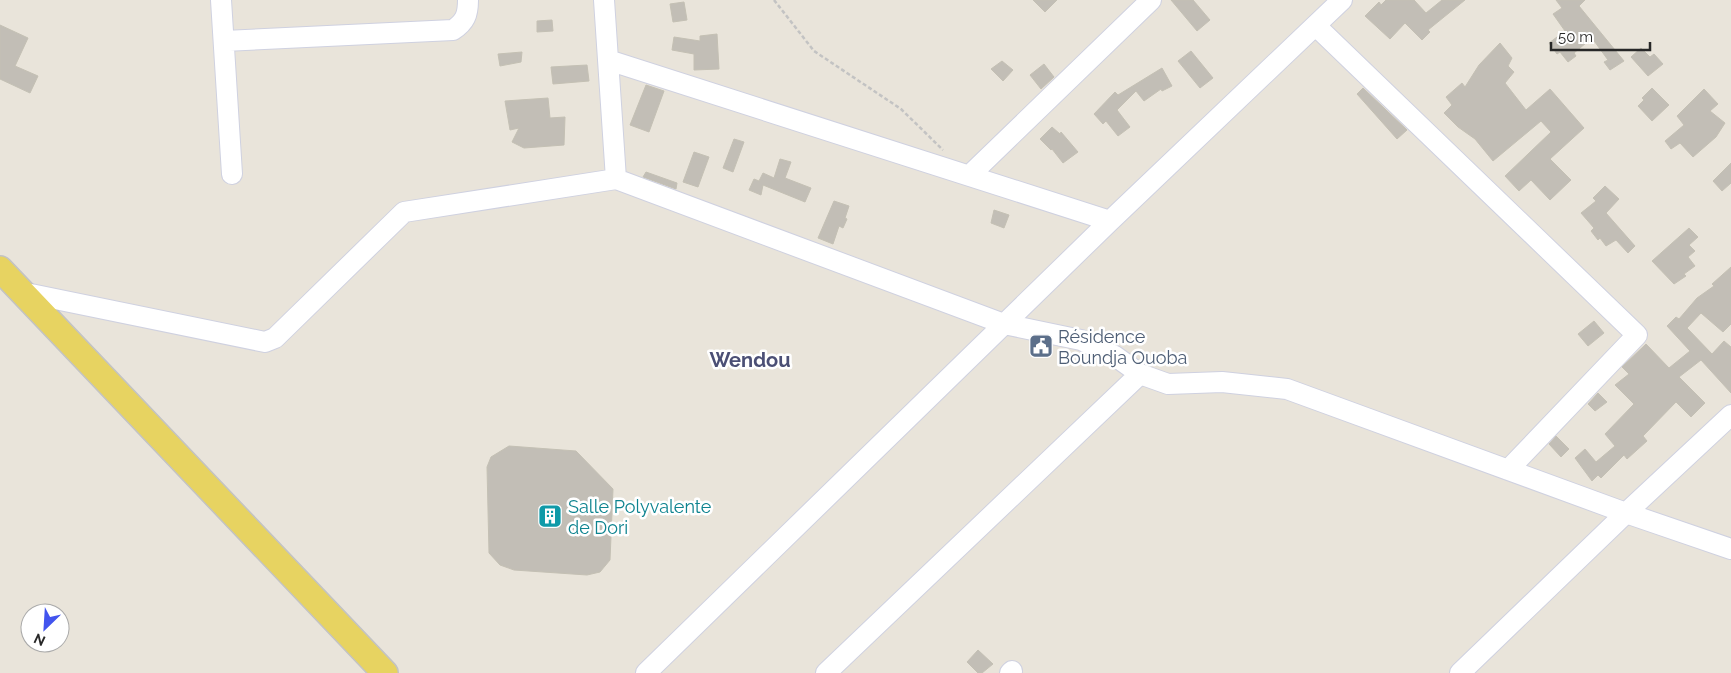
<svg xmlns="http://www.w3.org/2000/svg" width="1731" height="673" viewBox="0 0 1731 673" font-family="Raleway,sans-serif">
	<style>
		.building { fill: #c2beb6; stroke: #c4c0b4 }
		.lines { fill: none; stroke-linecap: round; stroke-linejoin: round }
		.minor-casing { stroke: #cfd1e0; stroke-width: 22 }
		.major-casing { stroke: #c3c3c3; stroke-width: 28 }
		.path { stroke: #c3c3c3; stroke-width: 2.5; stroke-dasharray: 4 2.5; stroke-linecap: butt }
		.minor { stroke: #fff; stroke-width: 20 }
		.major { stroke: #e7d361; stroke-width: 25 }
		.labels { text-anchor: middle; dominant-baseline: central; stroke-width: 5; stroke-linejoin: round; paint-order: stroke }
		.service-label { font-size: 18px; fill: #4e5e75; stroke: #fff; text-anchor: start }
		.culture-label { font-size: 18px; fill: #0d838f; stroke: #fff; text-anchor: start }
		.quarter-label { font-size: 20px; font-weight: bold; fill: #4b4f75; stroke: #fff }
	</style>
	<rect width="100%" height="100%" fill="#e9e4da"/>
	<!-- building -->
	<path class="building" d="M1033,0h24l-12,12z
		M1171,0h22l17,20 -13,11z
		M1386,0h28l12,13 16,-13h23l-37,30 2,2 -8,8 -17,-17 -15,16 -25,-23 14,-14 2,3z
		M1556,0h29l-6,6 45,55 -14,9 -6,-8 4,-2 -16,-22 -18,15 2,3 -8,6 -8,-10 -3,2 -8,-11 16,-12 -12,-17 9,-6z
		M684,2l3,18 -14,2 -3,-18z
		M552,20l1,11 -16,1v-11z
		M0,25l28,13 -13,28 23,10 -8,17 -30,-14z
		M717,34l2,35 -25,1v-16l-22,-4 2,-13 26,4v-5z
		M1500,43l12,15 -4,8 6,6 -9,11 21,27 24,-21 34,39 -34,31 21,21 -21,20 -19,-20 -12,11 -14,-15 46,-44 -10,-11 -48,40 -18,-22 -17,-12 -14,-14 8,-8 -6,-8 16,-14 3,4 14,-22z
		M1641,48l9,9 4,-3 9,10 -15,12 -17,-19z
		M1191,51l22,27 -13,10 -22,-27z
		M522,52l-1,10 -21,4 -2,-12z
		M1002,61l11,9 -10,11 -12,-12z
		M1044,64l10,13 -13,12 -11,-14z
		M587,65l2,16 -36,3 -2,-17z
		M1162,68l10,18 -10,5 -1,-2 -17,12 -8,-10 -19,19 13,17 -12,9 -12,-15 -3,3 -9,-10 21,-22 3,3z
		M646,85l18,6 -15,41 -19,-7z
		M1363,88l44,42 -10,9 -40,-45z
		M1652,88l17,17 -17,16 -14,-15 6,-6 -2,-2z
		M1704,89l14,15 -8,7 15,12 -9,14 -23,20 -13,-14 -9,6 -6,-8 19,-16 -7,-9z
		M548,98l2,20 15,-1 -1,28 -40,3 -12,-6 7,-14 -9,2 -5,-29z
		M1052,127l8,7 1,-2 17,20 -15,11 -11,-14 -1,1 -11,-11z
		M734,139l10,3 -11,30 -10,-4z
		M694,152l15,5 -11,30 -15,-5z
		M780,159l11,3 -6,16 26,10 -6,14 -42,-17 -2,10 -12,-5 5,-11 5,2 4,-8 11,5z
		M1731,163v20l-9,8 -9,-10z
		M646,172l31,11 -1,6 -33,-12z
		M1605,186l14,13 -13,14 29,33 -7,7 -12,-13 -10,6 -6,-8 -2,2 -7,-9 3,-3 -13,-15 15,-12 -3,-3z
		M834,201l15,5 -4,12 2,1 -4,9 -4,-2 -6,18 -15,-6z
		M994,210l15,5 -5,13 -13,-5z
		M1689,228l9,9 -9,8 6,6 -7,6 7,9 -11,8 2,2 -12,8 -22,-23z
		M1731,267v57l-8,8 -22,-19 -14,15 25,26 12,-13 7,6v46l-30,-33 -22,17 26,26 -14,14 -15,-15 -33,34 4,5 -20,18 -3,-4 -23,23 -3,-3 -6,6 -17,-23 10,-9 11,13 19,-16 -10,-12 29,-30 -19,-19 14,-11 -7,-7 24,-23 23,24 21,-17 -23,-25 9,-9 3,2 18,-21 17,-12 -2,-2z
		M1594,321l10,12 -16,13 -10,-12z
		M1598,393l9,9 -12,9 -7,-7z
		M1556,436l13,13 -8,8 -12,-13z
		M509,446l67,5 37,38 -3,71 -10,12 -13,3 -73,-5 -14,-5 -11,-12 -2,-86 4,-10z
		M978,650l15,14 -11,9h-4l-11,-11z"/>
	<g class="lines">
		<!-- minor casing -->
		<g class="minor-casing">
			<path id="minor" d="M221,0l11,174
				M604,0l12,179
				M1316,26l321,309 -129,135
				M224,41l229,-11c12,-8 15,-15 15,-30
				M608,60l502,161
				M970,175l181,-175
				M21,292l244,50 10,-4 129,-126 212,-33 388,145 77,16 34,16 25,18 28,10 54,-2 65,7 339,124 105,36
				M646,673l464,-452 232,-221
				M826,673l314,-299
				M1010,673l2,-2
				M1460,673l166,-160 105,-98"/>
		</g>
		<!-- major casing -->
		<g class="major-casing">
			<path id="major" d="M0,269l385,404"/>
		</g>
		<!-- path -->
		<path class="path" d="M774,0l40,51 87,58 42,41"/>
		<!-- minor -->
		<use href="#minor" class="minor"/>
		<!-- major -->
		<use href="#major" class="major"/>
	</g>
	<!-- icons -->
	<defs>
		<g id="civic-square" transform="scale(1.25)"><rect x="-9" y="-9" width="18" height="18" rx="4" fill="#5c6f8a" stroke="#fff"/><path d="M-.6-6.5H3V-4.5H.6V-3L4-1V1h2V6H-6V1h2V-1L-.6-3ZM-1.2 2.5V6h2.4V2.5Z" fill="#fff"/></g>
		<g id="building-square" transform="scale(1.25)"><rect x="-9" y="-9" width="18" height="18" rx="4" fill="#0f9aa8" stroke="#fff"/><path d="M-4-6H4V6H1V3H-1V6H-4ZM-2.5-4.3h1.7v1.8h-1.7ZM.8-4.3h1.7v1.8H.8ZM-2.5-1h1.7V.8h-1.7ZM.8-1h1.7V.8H.8Z" fill="#fff"/></g>
	</defs>
	<g fill-rule="evenodd">
		<use href="#civic-square" x="1041" y="346"/>
		<use href="#building-square" x="550" y="516"/>
	</g>
	<g class="labels">
		<!-- service labels -->
		<g class="service-label">
			<text x="1058" y="336">Résidence<tspan x="1058" dy="21">Boundja Ouoba</tspan></text>
		</g>
		<!-- culture labels -->
		<g class="culture-label">
			<text x="568" y="506">Salle Polyvalente<tspan x="568" dy="21">de Dori</tspan></text>
		</g>
		<!-- quarter labels -->
		<g class="quarter-label">
			<text x="750" y="360">Wendou</text>
		</g>
	</g>
	<!-- north arrow -->
	<g transform="translate(45 628) rotate(205)"><circle r="24" fill="#ffffff" stroke="#a9a9a9"/>
	<path d="M0-4L9 19L0 12L-9 19Z" fill="#4254ee"/>
	<text y="-8" font-size="14" font-weight="bold" text-anchor="middle" fill="#282828">N</text>
	</g>
	<!-- scale -->
	<path d="M1551 42v8h99v-8" fill="none" stroke="#282828" stroke-width="2.5"/>
	<text x="1558" y="42" font-size="15" fill="#282828" stroke="#ffffff" stroke-width="4" paint-order="stroke">50 m</text>
</svg>
